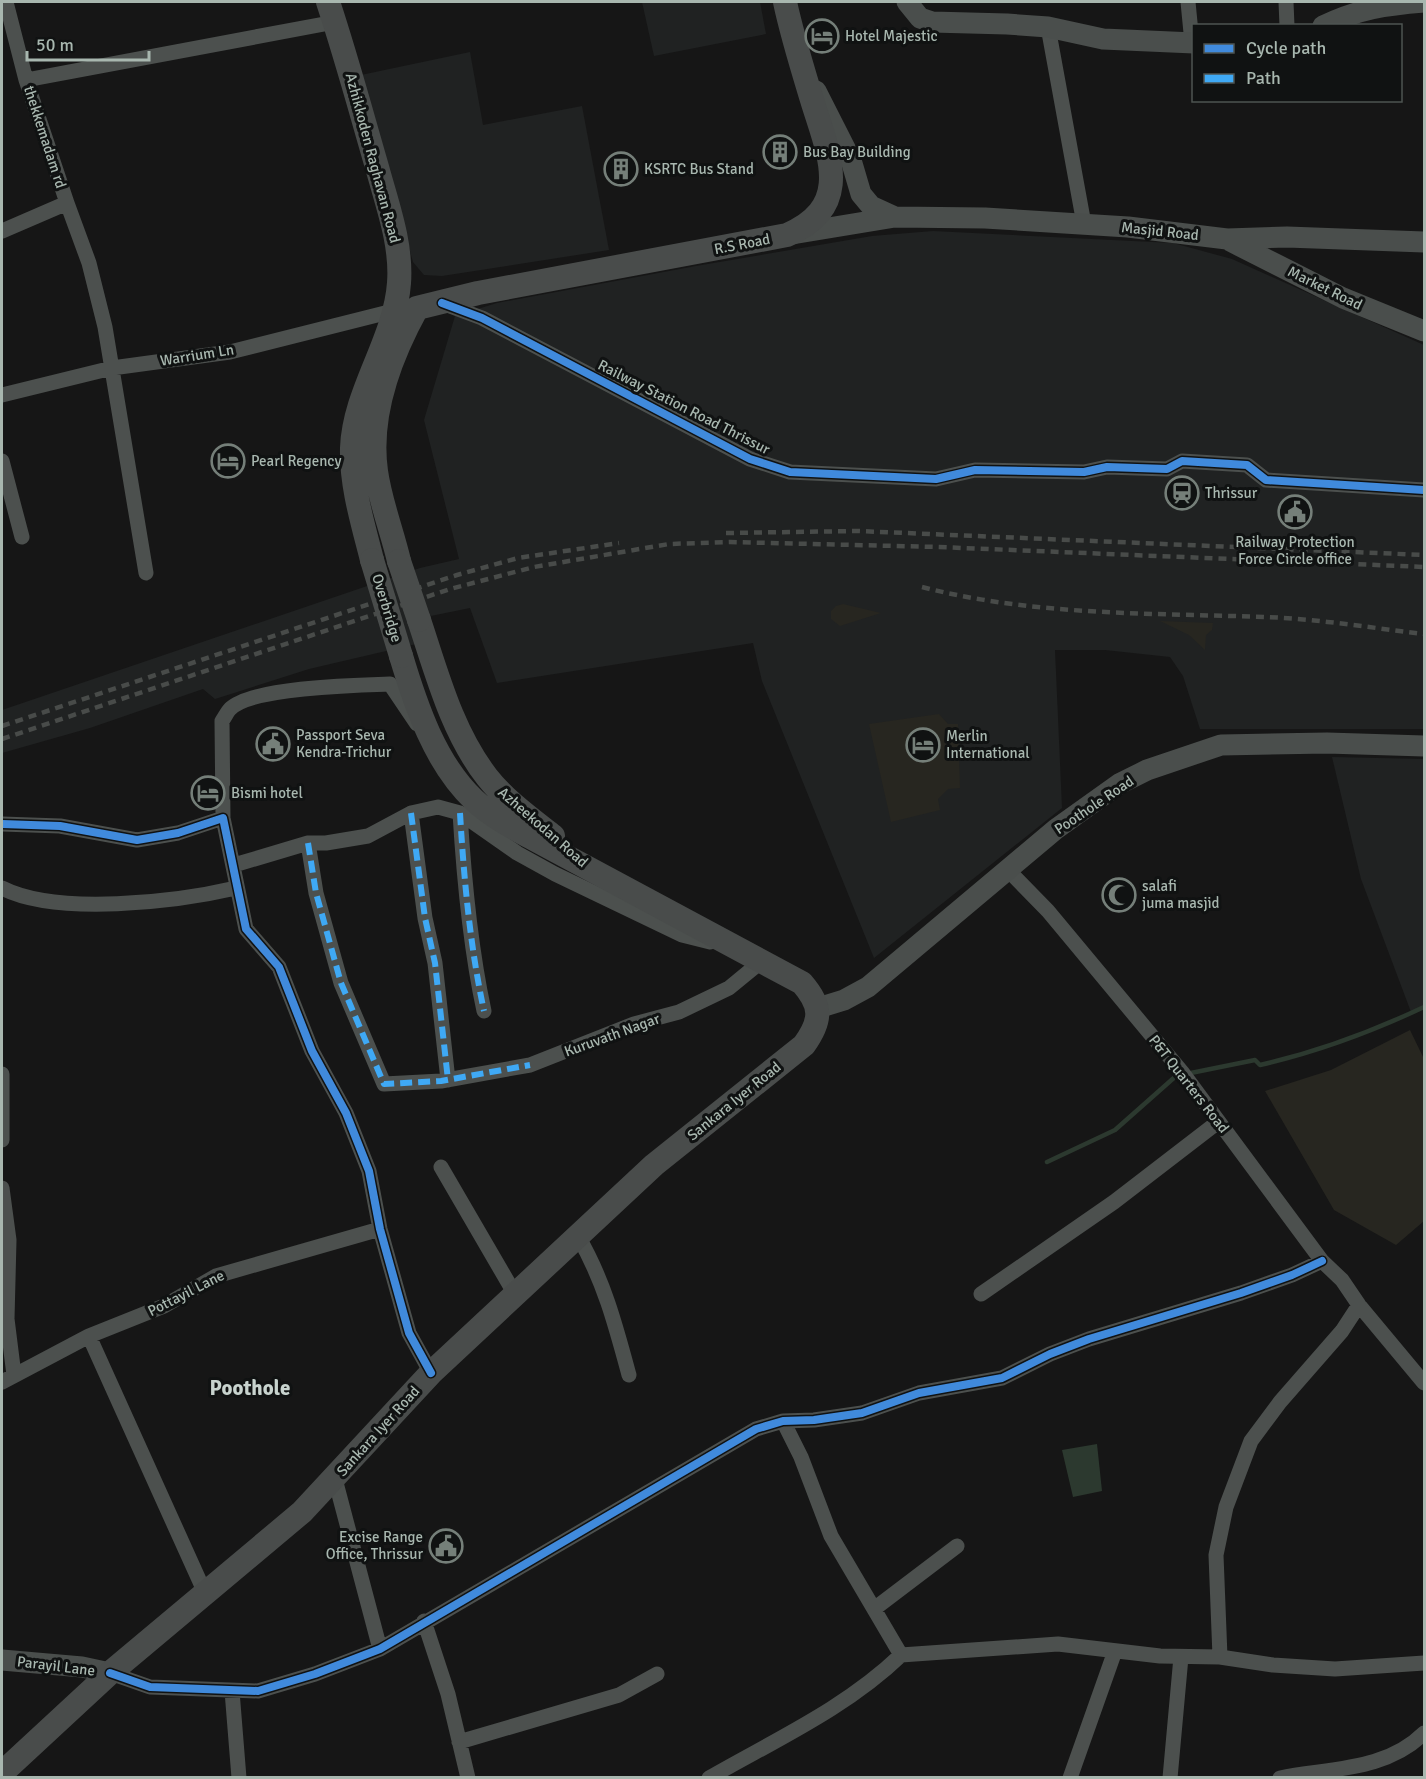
<svg xmlns="http://www.w3.org/2000/svg" width="1426" height="1779" viewBox="0 0 1426 1779" font-family="Signika,sans-serif">
	<style>
		.built { fill: #202222 }
		.green { fill: #272620 }
		.water { fill: #2c392f }
		.lines { fill: none; stroke-linecap: round; stroke-linejoin: round }
		.stream { stroke: #2c392f; stroke-width: 4.5 }
		.street { stroke: #4c504e; stroke-width: 15 }
		.secondary { stroke: #4a4e4c; stroke-width: 21 }
		.primary { stroke: #494c4b; stroke-width: 24 }
		.rail { stroke: #484b49; stroke-width: 4.5; stroke-dasharray: 8 6; stroke-linecap: butt }
		.primary-bridge { stroke: #494c4b; stroke-width: 24 }
		.quiet { stroke: #3fa9f5; stroke-width: 6; stroke-dasharray: 12 6; stroke-linecap: butt }
		.cycleway-casing { stroke: #101212; stroke-width: 11 }
		.cycleway { stroke: #408adc; stroke-width: 8 }
		.labels { text-anchor: middle; dominant-baseline: central; stroke-width: 6; stroke-linejoin: round; paint-order: stroke }
		.poi-label { font-size: 15px; fill: #a8b7af; stroke: #101212; text-anchor: start }
		.street-label { font-size: 15px; fill: #a8b7af; stroke: #101212 }
		.district-label { font-size: 21px; font-weight: bold; fill: #c8d3ce; stroke: #101212 }
	</style>
	<rect width="100%" height="100%" fill="#161616"/>
	<!-- built -->
	<path class="built" d="M642,2h118l6,32 -112,22z
		M470,52l13,73 99,-19 27,144 -167,26 -18,-1 -11,-13 -52,-187z
		M933,231l240,12 59,16 192,86v384h-224l-17,-53 -13,-19 -65,-7h-50l7,158 -188,150 -112,-277 -9,-38 -256,40 -27,-75 -59,12 5,24 -107,25 -94,30 -12,-10 -113,39 -88,25v-43l418,-142 39,-9 -35,-139 31,-104 42,-13 199,-37 176,-30z
		M1332,757l92,2v246l-13,7 -50,-133z"/>
	<!-- green -->
	<path class="green" d="M843,604l38,9 -41,13 -9,-7v-8l5,-5z
		M1160,621l53,2 -1,7 -6,5 -1,15 -16,-15z
		M939,714l9,10h10l2,64 -12,1 -10,10 2,11 -49,12 -22,-98z
		M1410,1030l14,29v162l-28,24 -62,-35 -69,-119 66,-21z"/>
	<!-- water -->
	<path class="water" d="M1097,1444l5,47 -29,6 -11,-47z"/>
	<g class="lines">
		<!-- stream -->
		<path class="stream" d="M1047,1162l68,-32 61,-54 79,-16 5,5c57,-13 111,-33 164,-58"/>
		<!-- street -->
		<path class="street" d="M1188,2l4,41
			M1286,2l1,24
			M1048,27l36,197
			M26,80l309,-58
			M67,203l22,60 16,64 41,246
			M2,231l65,-28 -41,-123 -20,-78
			M442,303l40,15 268,141 40,13 146,7 39,-9 109,2 23,-5 60,2 15,-8 65,4 19,15 158,10
			M2,395l110,-27 118,-16 163,-41
			M2,461l20,76
			M411,813l14,105 10,45 13,117
			M460,813c4,67 10,133 24,198
			M223,818l-1,-97c3,-4 5,-9 8,-12 21,-22 128,-24 160,-25l27,40
			M2,824l58,2 77,14 41,-7 45,-15 23,111 33,38 33,84 34,62 23,58 11,58 29,104 22,40
			M308,843l8,50 25,90 43,101 57,-3 89,-16 104,-41 45,-12 50,-24 34,-28
			M234,865l74,-22h18l42,-7 43,-23 27,-6 22,6 57,40 38,21 127,61 28,7
			M1009,871l39,40 134,161 140,189 20,19 17,25 65,78
			M2,888c55,28 174,14 234,0
			M2,1140v-66
			M441,1167l75,129
			M2,1188l7,52 -2,79 7,56
			M579,1238c25,43 37,89 50,137
			M981,1294l133,-92 104,-80
			M89,1336l116,257
			M2,1382l87,-46 75,-30 52,-30 164,-47
			M335,1479l45,170
			M874,1609l83,-63
			M424,1621l24,73 20,84
			M901,1655l157,-11 102,12 60,1 53,8 62,4 89,-6
			M1220,1657l-4,-102 10,-48 25,-66 29,-39 62,-71 17,-26
			M110,1673l40,14 108,4 57,-17 65,-25 376,-220 27,-8 31,-1 48,-7 57,-20 83,-15 48,-24 39,-15 152,-46 51,-18 30,-14
			M232,1691l7,87
			M459,1742l160,-47 38,-21
			M709,1778c66,-38 137,-70 192,-123l-70,-119 -30,-79 -18,-36
			M1070,1778l45,-127
			M1170,1778l11,-121
			M1280,1778c50,-10 106,-7 144,-45"/>
		<!-- secondary -->
		<path class="secondary" d="M907,2l13,16 12,4 75,2 41,3 55,12 91,4
			M1323,26c35,-17 63,-21 101,-24
			M816,91l35,69 10,34 10,12 24,11
			M792,234l103,-17 90,1 143,9 99,12 60,-2 137,5
			M1230,241l113,57 81,33
			M818,1008l26,-8 24,-13 188,-158 63,-45 28,-14 74,-25 106,-2 97,3
			M2,1660l80,7 28,6"/>
		<!-- primary -->
		<path class="primary" d="M328,2c18,54 33,110 49,165 10,37 25,77 22,116 -4,57 -45,108 -47,165 -1,38 11,76 20,112
			M399,561c-7,-30 -19,-60 -23,-90 -8,-57 14,-114 41,-163l61,-15 309,-58c68,-29 41,-82 25,-135 -10,-33 -20,-65 -27,-98
			M419,620c18,54 33,112 68,157 18,23 43,41 66,59
			M2,1773l108,-100 192,-161 129,-139 223,-208 150,-120c18,-25 18,-39 -2,-62l-270,-145c-20,-11 -41,-22 -58,-38 -39,-37 -58,-94 -73,-144"/>
		<!-- rail -->
		<path class="rail" d="M726,533l132,-2 566,24
			M922,587c112,29 230,26 344,30 53,2 106,11 158,17
			M2,726l455,-151 61,-17 101,-15
			M2,739l448,-150 84,-22 135,-23 61,-2 209,5 485,20"/>
		<!-- primary-bridge -->
		<path class="primary-bridge" d="M372,560l29,96
			M399,561l20,59"/>
		<!-- quiet -->
		<path class="quiet" d="M411,813l14,105 10,45 13,117
			M460,813c4,67 10,133 24,198
			M308,843l8,50 25,90 43,101 57,-3 89,-16"/>
		<!-- cycleway casing -->
		<g class="cycleway-casing">
			<path id="cycleway" d="M442,303l40,15 268,141 40,13 146,7 39,-9 109,2 23,-5 60,2 15,-8 65,4 19,15 158,10
				M2,824l58,2 77,14 41,-7 45,-15 23,111 33,38 33,84 34,62 23,58 11,58 29,104 22,40
				M110,1673l40,14 108,4 57,-17 65,-25 376,-220 27,-8 31,-1 48,-7 57,-20 83,-15 48,-24 39,-15 152,-46 51,-18 30,-14"/>
		</g>
		<!-- cycleway -->
		<use href="#cycleway" class="cycleway"/>
	</g>
	<!-- icons -->
	<defs>
		<g id="hotel-ring" transform="scale(1.725)"><circle r="9.5" fill="#101212" stroke="#757f79" stroke-width="1.5"/><path d="M-6-4.5h1.5V1H6V5H4.5V3h-9V5H-6ZM-4 0a1.8 1.8 0 1 1 3.6 0ZM.5 0V-2.5h3Q6-2.5 6 0Z" fill="#757f79"/></g>
		<g id="building-ring" transform="scale(1.725)"><circle r="9.5" fill="#101212" stroke="#757f79" stroke-width="1.5"/><path d="M-4-6H4V6H1V3H-1V6H-4ZM-2.5-4.3h1.7v1.8h-1.7ZM.8-4.3h1.7v1.8H.8ZM-2.5-1h1.7V.8h-1.7ZM.8-1h1.7V.8H.8Z" fill="#757f79"/></g>
		<g id="station-ring" transform="scale(1.725)"><circle r="9.5" fill="#101212" stroke="#757f79" stroke-width="1.5"/><path d="M-3-6H3Q5-6 5-4V2Q5 4 3 4L4.5 6H3L1.5 4h-3L-3 6H-4.5L-3 4Q-5 4-5 2V-4Q-5-6-3-6ZM-3.5-4v3h7v-3ZM-3.5 1v1.5H-2V1ZM2 1v1.5H3.5V1Z" fill="#757f79"/></g>
		<g id="civic-ring" transform="scale(1.725)"><circle r="9.5" fill="#101212" stroke="#757f79" stroke-width="1.5"/><path d="M-.6-6.5H3V-4.5H.6V-3L4-1V1h2V6H-6V1h2V-1L-.6-3ZM-1.2 2.5V6h2.4V2.5Z" fill="#757f79"/></g>
		<g id="mosque-ring" transform="scale(1.725)"><circle r="9.5" fill="#101212" stroke="#757f79" stroke-width="1.5"/><path d="M3.5-4.9A6 6 0 1 0 3.5 4.9A5 5 0 1 1 3.5-4.9Z" fill="#757f79"/></g>
	</defs>
	<g fill-rule="evenodd">
		<use href="#hotel-ring" x="822" y="36"/>
		<use href="#building-ring" x="780" y="152"/>
		<use href="#building-ring" x="621" y="169"/>
		<use href="#hotel-ring" x="228" y="461"/>
		<use href="#station-ring" x="1182" y="493"/>
		<use href="#civic-ring" x="1295" y="512"/>
		<use href="#civic-ring" x="273" y="744"/>
		<use href="#hotel-ring" x="923" y="745"/>
		<use href="#hotel-ring" x="208" y="793"/>
		<use href="#mosque-ring" x="1119" y="895"/>
		<use href="#civic-ring" x="446" y="1546"/>
	</g>
	<g class="labels">
		<!-- poi labels -->
		<g class="poi-label">
			<text x="845" y="36">Hotel Majestic</text>
			<text x="803" y="152">Bus Bay Building</text>
			<text x="644" y="169">KSRTC Bus Stand</text>
			<text x="251" y="461">Pearl Regency</text>
			<text x="1205" y="493">Thrissur</text>
			<text x="1295" y="542" text-anchor="middle">Railway Protection<tspan x="1295" dy="17">Force Circle office</tspan></text>
			<text x="296" y="735">Passport Seva<tspan x="296" dy="17">Kendra-Trichur</tspan></text>
			<text x="946" y="736">Merlin<tspan x="946" dy="17">International</tspan></text>
			<text x="231" y="793">Bismi hotel</text>
			<text x="1142" y="886">salafi<tspan x="1142" dy="17">juma masjid</tspan></text>
			<text x="423" y="1537" text-anchor="end">Excise Range<tspan x="423" dy="17">Office, Thrissur</tspan></text>
		</g>
		<!-- street labels -->
		<g class="street-label">
			<text transform="translate(45 137) rotate(72)">thekkemadam rd</text>
			<text transform="translate(373 158) rotate(75)">Azhikkoden Raghavan Road</text>
			<text transform="translate(1160 231) rotate(6)">Masjid Road</text>
			<text transform="translate(742 244) rotate(-11)">R.S Road</text>
			<text transform="translate(1325 288) rotate(26)">Market Road</text>
			<text transform="translate(197 355) rotate(-9)">Warrium Ln</text>
			<text transform="translate(684 407) rotate(27)">Railway Station Road Thrissur</text>
			<text transform="translate(387 608) rotate(73)">Overbridge</text>
			<text transform="translate(1094 805) rotate(-34)">Poothole Road</text>
			<text transform="translate(543 827) rotate(41)">Azheekodan Road</text>
			<text transform="translate(612 1035) rotate(-20)">Kuruvath Nagar</text>
			<text transform="translate(1189 1084) rotate(52)">P&amp;T Quarters Road</text>
			<text transform="translate(734 1101) rotate(-39)">Sankara Iyer Road</text>
			<text transform="translate(186 1293) rotate(-27)">Pottayil Lane</text>
			<text transform="translate(378 1431) rotate(-48)">Sankara Iyer Road</text>
			<text transform="translate(56 1666) rotate(7)">Parayil Lane</text>
		</g>
		<!-- district labels -->
		<g class="district-label">
			<text x="250" y="1388">Poothole</text>
		</g>
	</g>
	<!-- border -->
	<rect width="1426" height="1779" fill="none" stroke="#a8b7af" stroke-width="6"/>
	<!-- legend -->
	<rect x="1192" y="24" width="210" height="78" fill="#101212" stroke="#4d5451" stroke-width="1.5"/>
	<rect x="1204" y="44" width="30" height="9" fill="#408adc" stroke="#4d5451" stroke-width="1.5"/>
	<text x="1246" y="54" font-size="18" fill="#a8b7af">Cycle path</text>
	<rect x="1204" y="74" width="30" height="9" fill="#3fa9f5" stroke="#4d5451" stroke-width="1.5"/>
	<text x="1246" y="84" font-size="18" fill="#a8b7af">Path</text>
	<!-- scale -->
	<path d="M27 51v9h122v-9" fill="none" stroke="#a8b7af" stroke-width="3"/>
	<text x="36" y="51" font-size="18" fill="#a8b7af" stroke="#101212" stroke-width="4.5" paint-order="stroke">50 m</text>
</svg>
